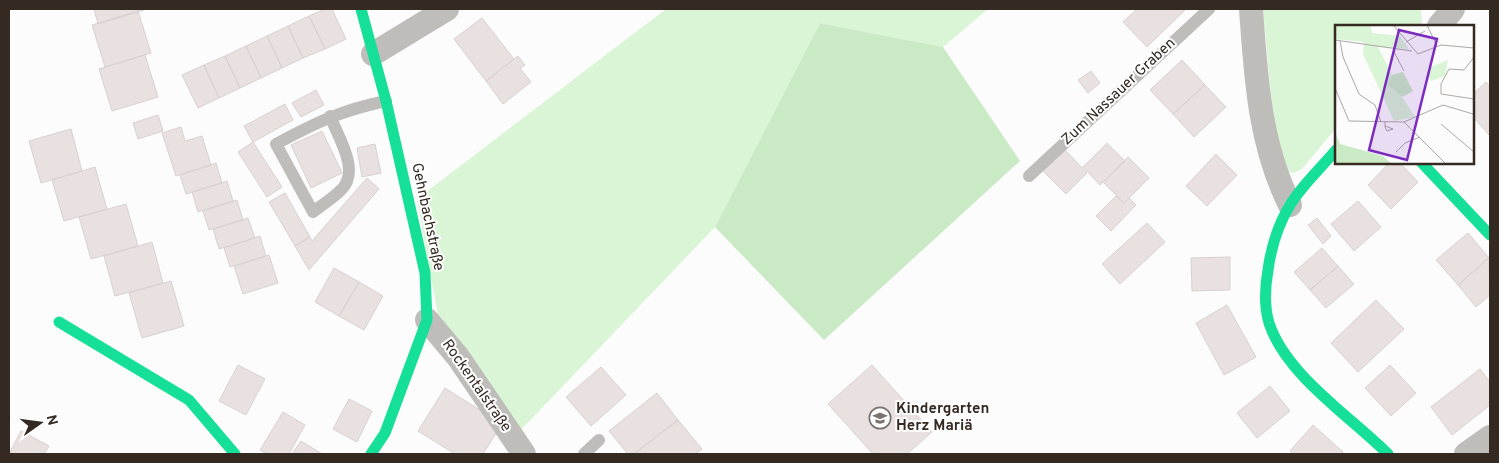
<svg xmlns="http://www.w3.org/2000/svg" width="1499" height="463" viewBox="0 0 1499 463" font-family="Overpass,sans-serif">
	<style>
		.green { fill: #d9f5d5 }
		.forest { fill: #c9eac4 }
		.building { fill: #e9e1e0; stroke: #d8d1d0 }
		.lines { fill: none; stroke-linecap: round; stroke-linejoin: round }
		.lane { stroke: #bebdba; stroke-width: 12 }
		.street { stroke: #bebdba; stroke-width: 24 }
		.fast { stroke: #16e098; stroke-width: 11 }
		.labels { text-anchor: middle; dominant-baseline: central; stroke-width: 4; stroke-linejoin: round; paint-order: stroke }
		.street-label { font-size: 15px; fill: #342a22; stroke: #fff }
		.poi-label { font-size: 15px; font-weight: bold; fill: #342a22; stroke: #fff; text-anchor: start }
		.inset-road { fill: none; stroke: #aca8a5; stroke-width: 1 }
		.view { fill: #7b2cbf; fill-opacity: 0.15; stroke: #7b2cbf; stroke-width: 2.5 }
		.inset-edge { fill: none; stroke: #342a22; stroke-width: 2.5 }
	</style>
	<rect width="100%" height="100%" fill="#fcfcfc"/>
	<!-- green -->
	<path class="green" d="M666,9h322l-45,38 -123,-24 -105,204 -197,206 -79,-112 -22,-122z
		M1263,9h158l1,14 -2,3h-84v102l-34,41 -8,4 -5,-1 -14,-32z"/>
	<!-- forest -->
	<path class="forest" d="M820,23l123,24 77,114 -196,179 -109,-113z"/>
	<!-- building -->
	<path class="building" d="M94,9h50v1l-46,14z
		M325,9h7l14,30 -21,10 -16,-33z
		M1137,9h49l-39,38 -24,-25z
		M138,11l13,42 -46,14 -13,-42z
		M309,16l16,33 -22,9 -15,-32z
		M482,18l32,41 -28,22 -32,-42z
		M288,26l15,32 -21,10 -15,-32z
		M267,36l15,32 -21,10 -15,-32z
		M246,46l15,32 -21,10 -15,-32z
		M145,55l13,42 -46,14 -13,-42z
		M225,56l15,32 -21,10 -15,-33z
		M518,56l7,9 -5,3 11,14 -28,22 -17,-23z
		M1182,60l23,25 -32,29 -23,-24z
		M204,65l15,33 -21,10 -16,-33z
		M1091,71l9,12 -12,10 -10,-13z
		M1486,82l4,5v49l-17,-19v-23z
		M1205,85l21,22 -32,30 -21,-23z
		M316,90l8,15 -23,12 -9,-14z
		M285,104l8,16 -40,22 -9,-16z
		M158,115l5,16 -25,8 -5,-16z
		M181,127l4,14 17,-5 9,29 -35,11 -14,-43z
		M71,129l11,42 -41,12 -12,-42z
		M322,131l20,42 -31,15 -20,-43z
		M253,142l29,45 -15,10 -29,-45z
		M1107,143l18,18 -25,24 -17,-18z
		M375,144l6,29 -19,4 -5,-29z
		M1065,150l22,23 -21,21 -23,-23z
		M1216,154l21,21 -30,31 -21,-20z
		M1128,157l21,21 -25,25 -21,-21z
		M1390,162h9l19,20 -27,27 -23,-24z
		M216,163l6,20 -36,11 -6,-19z
		M95,167l12,42 -43,12 -12,-41z
		M367,178l12,11 -70,81 -14,-24 15,-9 2,4z
		M227,181l6,20 -35,11 -6,-20z
		M285,193l25,44 -15,9 -26,-44z
		M1116,196l8,7 5,-5 7,7 -25,26 -15,-15z
		M237,200l6,20 -34,10 -6,-19z
		M1358,201l23,26 -27,24 -23,-27z
		M126,204l12,42 -47,13 -12,-42z
		M248,218l7,20 -36,11 -6,-20z
		M1317,218l14,18 -8,8 -15,-19z
		M1147,223l18,19 -45,42 -18,-20z
		M1468,233l21,25 -31,27 -22,-25z
		M260,236l6,20 -36,11 -6,-19z
		M152,242l11,41 -48,13 -11,-40z
		M1322,248l16,18 -28,24 -16,-18z
		M269,255l9,28 -35,11 -9,-28z
		M1230,257v33l-38,1 -1,-33z
		M1489,258l1,37 -14,12 -18,-22z
		M1338,266l16,18 -28,24 -16,-18z
		M334,268l25,14 -20,34 -24,-14z
		M171,281l13,45 -42,12 -13,-45z
		M359,282l24,14 -19,34 -25,-14z
		M1376,300l28,29 -46,43 -27,-29z
		M1227,305l29,52 -32,18 -28,-52z
		M238,365l27,14 -19,36 -27,-14z
		M872,365l60,67 -25,22h-34l-45,-50z
		M1390,365l26,28 -25,23 -26,-28z
		M601,367l25,28 -35,31 -25,-29z
		M1480,369l10,13v23l-38,30 -21,-28z
		M1270,386l20,25 -33,27 -20,-25z
		M445,388l57,36 -19,30h-28l-37,-23z
		M657,393l21,27 -44,34h-6l-19,-23z
		M349,399l23,12 -15,31 -24,-13z
		M283,412l22,13 -16,29h-22l-7,-4z
		M678,420l24,29 -7,5h-61z
		M1313,425l30,27 -2,2h-48l-3,-3z
		M21,431l28,15 -5,8h-35z
		M301,441l21,13h-30z"/>
	<g class="lines">
		<!-- lane -->
		<path class="lane" d="M330,116c8,21 31,55 11,74 -8,8 -19,15 -28,22l-37,-68c39,-21 66,-34 110,-43
			M1029,176l180,-167
			M584,454l15,-14"/>
		<!-- street -->
		<path class="street" d="M1251,9c5,68 8,134 39,196
			M1439,26l14,-17
			M373,54l74,-45
			M427,320l31,37 66,97
			M1466,454l24,-17"/>
		<!-- fast -->
		<path class="fast" d="M361,9l25,92 39,172 2,47 -42,113 -14,21
			M1336,150c-15,18 -34,35 -46,55 -12,20 -19,43 -22,65 -3,17 -4,36 1,53 17,52 81,93 119,131
			M1421,162l69,73
			M59,322l130,78 46,54"/>
	</g>
	<!-- icons -->
	<defs>
		<g id="school-ring" transform="scale(1.125)"><circle r="9.5" fill="#fff" stroke="#7a746e" stroke-width="1.5"/><path d="M0-5L7-2L0 1L-7-2ZM-4 1L0 2.5L4 1V4Q0 6-4 4Z" fill="#7a746e"/></g>
	</defs>
	<g fill-rule="evenodd">
		<use href="#school-ring" x="880" y="418"/>
	</g>
	<g class="labels">
		<!-- street labels -->
		<g class="street-label">
			<text transform="translate(1119 92) rotate(-43)">Zum Nassauer Graben</text>
			<text transform="translate(427 217) rotate(78)">Gehnbachstraße</text>
			<text transform="translate(476 386) rotate(55)">Rockentalstraße</text>
		</g>
		<!-- poi labels -->
		<g class="poi-label">
			<text x="896" y="409">Kindergarten<tspan x="896" dy="17">Herz Mariä</tspan></text>
		</g>
	</g>
	<!-- overview -->
	<g transform="translate(1335 25)">
		<rect width="139" height="139" fill="#fcfcfc"/>
		<path d="M0,0h35l2,8 28,3 9,13 -31,-2 14,28 -4,10 14,12 13,20 -21,4 -31,-67 1,-12 -29,-3zM113,35l-3,16 -14,5 -4,-8 3,-6z" fill="#d9f5d5"/>
		<path d="M68,47l10,19 -11,6 -14,-12 4,-10zM0,107l5,12 43,12 9,8h-57z" fill="#c9eac4"/>
		<path class="inset-road" d="M58,0l25,29 23,-9 33,3M92,0l10,21M0,15l77,11M5,16l3,16 16,37 16,11 6,17M71,17l19,-11M58,25l11,21M139,32l-10,13 -15,-1 -8,15v10l33,5M0,63l14,33 55,1 42,42M139,90v-26M50,96v6l2,4 6,-2 -8,-3M69,97l39,-17 30,9M106,99l33,28M61,127l9,-9 15,-6"/>
		<path class="view" d="M64,5l38,9 -30,121 -38,-10z"/>
		<rect width="139" height="139" class="inset-edge"/>
	</g>
	<!-- border -->
	<rect width="1499" height="463" fill="none" stroke="#342a22" stroke-width="20"/>
	<!-- north arrow -->
	<g transform="translate(40 423) rotate(76)" stroke="#ffffff" stroke-width="4" paint-order="stroke">
	<path d="M0-4L9 19L0 12L-9 19Z" fill="#342a22"/>
	<text y="-8" font-size="14" font-weight="bold" text-anchor="middle" fill="#342a22">N</text>
	</g>
</svg>
